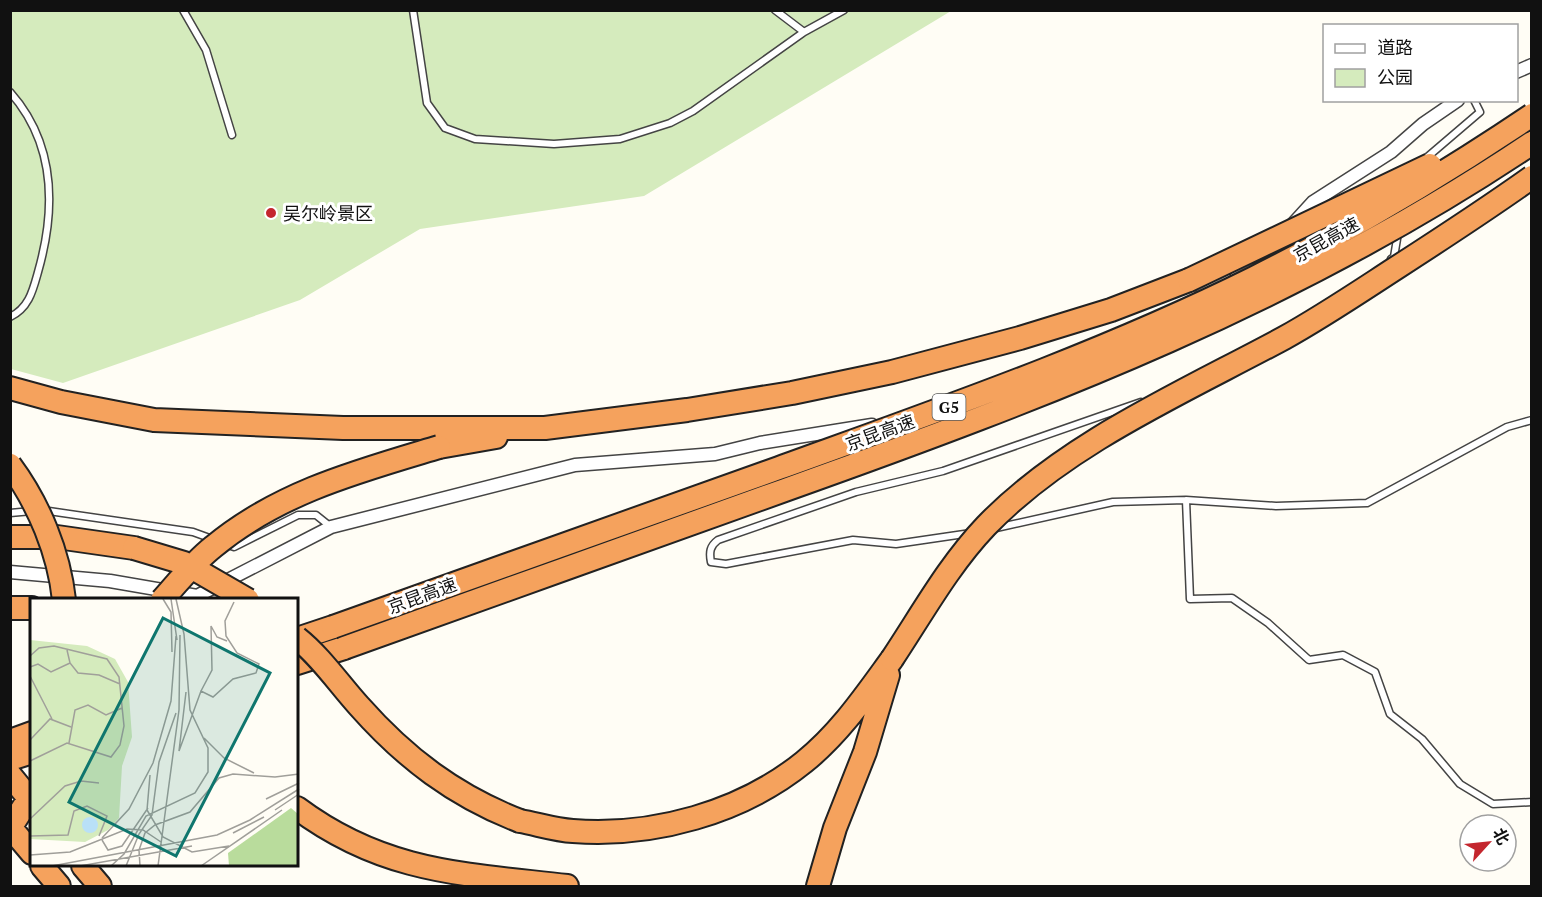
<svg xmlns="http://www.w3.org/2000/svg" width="1542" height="897" viewBox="0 0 1542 897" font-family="'PT Serif','Noto Sans SC',serif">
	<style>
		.green { fill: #d5ebbd }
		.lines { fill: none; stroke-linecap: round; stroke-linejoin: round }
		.service-casing { stroke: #444; stroke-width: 9 }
		.minor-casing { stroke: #444; stroke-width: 15 }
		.motorway-casing { stroke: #222; stroke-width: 26 }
		.service { stroke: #fff; stroke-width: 6 }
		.minor { stroke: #fff; stroke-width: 12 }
		.motorway { stroke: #f5a25d; stroke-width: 22 }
		.motorway-bridge-casing { stroke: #222; stroke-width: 26; stroke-linecap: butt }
		.motorway-bridge { stroke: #f5a25d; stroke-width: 22 }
		.poi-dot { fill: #c4262e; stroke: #fff; stroke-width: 2 }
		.labels { text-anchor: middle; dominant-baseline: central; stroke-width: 6; stroke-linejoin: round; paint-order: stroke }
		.shield { fill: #fff; stroke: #585858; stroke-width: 1.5 }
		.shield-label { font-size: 16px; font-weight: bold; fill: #111 }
		.poi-label { font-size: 18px; fill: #111; stroke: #fff; text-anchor: start }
		.street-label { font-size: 18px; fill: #111; stroke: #fff }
		.inset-road { fill: none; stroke: #a09f9a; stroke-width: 1.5 }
		.view { fill: #0f766e; fill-opacity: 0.15; stroke: #0f766e; stroke-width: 3 }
		.inset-edge { fill: none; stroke: #111; stroke-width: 3 }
	</style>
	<rect width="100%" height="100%" fill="#fffdf5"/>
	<!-- green -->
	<path class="green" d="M10,11h941l-307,185 -224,33 -120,71 -237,83 -52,-14z"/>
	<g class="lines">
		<!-- service casing -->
		<g class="service-casing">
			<path id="service" d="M183,10l23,40 26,85
				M413,10l14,93 18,25 30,11 79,5 66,-5 50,-16 23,-12 111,-79 40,-22
				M775,10l29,22
				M10,92c46,52 46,117 28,180 -5,18 -9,36 -28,45
				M1425,159l55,-47 -6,-12
				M1391,259l3,-2 4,-24
				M1186,500l90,6 91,-3 140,-76 25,-7
				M42,510l151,22 22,8
				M10,513l22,-2
				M996,528l117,-26 73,-2 4,99 42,-1 36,25 41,37 34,-5 32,17 15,42 32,25 38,45 33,20 39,-2
				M971,533l-75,11 -43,-4 -127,24 -15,-2c-2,-10 -1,-16 7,-22l138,-48 87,-21 198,-69
				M225,544l9,3 64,-32h18l15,12"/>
		</g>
		<!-- minor casing -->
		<g class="minor-casing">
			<path id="minor" d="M1516,72l16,-7
				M1292,225l21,-23 78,-50 32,-28 35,-24
				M1237,275l18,-11 17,-18
				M10,572l100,9 87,15 134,-69 244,-62 140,-11 45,-11 112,-18"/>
		</g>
		<!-- motorway casing -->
		<g class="motorway-casing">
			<path id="motorway" d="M10,388l51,14 93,18 189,8h202l142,-18 105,-17 100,-21 128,-34 91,-28 78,-30
				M439,447l57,-10
				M10,537h47l77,11
				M10,608h22
				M297,639l36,-12
				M297,663l47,-15
				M10,741l22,-8
				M10,759l22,-7
				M10,775l22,27
				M297,808c87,65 167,66 270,78
				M520,821c17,3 35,9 53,10 80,6 168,-18 231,-69 36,-29 61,-66 88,-103
				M10,827l22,26
				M10,828l22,-34
				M42,866l17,20
				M83,866l17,20
				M818,886l17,-58 30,-76 23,-77"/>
		</g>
		<!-- service -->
		<use href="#service" class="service"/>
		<!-- minor -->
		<use href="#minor" class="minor"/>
		<!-- motorway -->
		<use href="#motorway" class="motorway"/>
		<!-- motorway-bridge casing -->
		<g class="motorway-bridge-casing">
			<path id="motorway-bridge" d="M1189,280l241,-115
				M10,465c29,39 49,88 54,135
				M134,548l50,15 64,37
				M162,600c16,-18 32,-38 51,-53 66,-55 146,-76 226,-100
				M333,627c149,-53 297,-106 446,-159 160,-58 322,-114 475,-190 96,-48 189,-103 278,-163
				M297,638c24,19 42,46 62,68 46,52 96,90 161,115
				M344,648c147,-53 294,-105 441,-158 264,-94 512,-189 747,-347
				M892,659c30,-45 56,-93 94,-133 80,-83 198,-134 298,-188 38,-21 75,-46 112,-70 45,-29 91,-59 136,-91"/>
		</g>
		<!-- motorway-bridge -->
		<use href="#motorway-bridge" class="motorway-bridge"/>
	</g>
	<!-- markers -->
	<circle class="poi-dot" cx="271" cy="213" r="6"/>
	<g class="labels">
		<!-- shield labels -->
		<rect class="shield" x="932.5" y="394" width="33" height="26" rx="4.5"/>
		<g class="shield-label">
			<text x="949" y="407">G5</text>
		</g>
		<!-- poi labels -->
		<g class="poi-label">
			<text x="283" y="213">吴尔岭景区</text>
		</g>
		<!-- street labels -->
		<g class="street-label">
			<text transform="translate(1326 239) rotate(-29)">京昆高速</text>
			<text transform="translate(880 432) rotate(-20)">京昆高速</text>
			<text transform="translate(422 595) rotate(-20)">京昆高速</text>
		</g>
	</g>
	<!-- overview -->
	<g transform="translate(30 598)">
		<rect width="268" height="268" fill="#fffdf5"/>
		<path d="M0,42l57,6 28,13 13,23 4,55 -10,29 -3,52 -11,12 -23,12 -55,-3z" fill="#d5ebbd"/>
		<path d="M261,210l7,6v52h-69l-1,-13z" fill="#b9dc9c"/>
		<path d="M52 227a8 8 0 1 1 16 0a8 8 0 1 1-16 0Z" fill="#b9e0f7"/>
		<path class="inset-road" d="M133,1l8,13 1,40M141,1l6,41M37,52l3,13 8,10 21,2 21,9M0,58l9,-8 15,-2 53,13 12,18 5,49 -4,19 -9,12 -44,-14 -37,18M0,69l8,-3 13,8 19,-9M0,78l22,43M171,93l11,-21 -1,-44 6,11 10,4M156,94l-7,59 22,-60 12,6 20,-18 23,-6 3,-9 -22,-11 -11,-17 -1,-15 9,-19M174,140l20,20 30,15M0,142l20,-21 21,8M39,145l6,-33 13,-5 18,10 16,-7M120,177l-3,35 16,27 29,15 37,-6M236,201l33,-16M245,212l24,-16M0,221l35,-33 16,-5 18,2M203,235l31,-16M0,238l38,-1 6,-24 13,-5 20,10 -8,20M72,240l27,-29 24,-46 18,-62 5,-65M72,242l6,10 14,-4 26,-38M0,257l40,-3 57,-23 16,1 18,12M22,268l165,-31 33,-15 49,-31M50,268l112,-20M81,268l13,-12 22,-38 49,-23 13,-21v-24l-18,-38 -6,-76 -8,-35M96,268l13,-32 13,-19 7,-53 17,-49M110,268l-1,-16 6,-17 10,-8 35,-13 29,-34 14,-4 42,3 24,-3M128,268l21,-156 1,-75M171,268l81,-56"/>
		<path class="view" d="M133,20l107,55 -94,183 -107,-54z"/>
		<rect width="268" height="268" class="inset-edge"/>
	</g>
	<!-- border -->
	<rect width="1542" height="897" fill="none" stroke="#111111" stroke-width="24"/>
	<!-- legend -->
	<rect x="1323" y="24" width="195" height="78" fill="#ffffff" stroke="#a0a0a0" stroke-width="1.5"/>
	<rect x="1335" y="44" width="30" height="9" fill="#ffffff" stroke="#a0a0a0" stroke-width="1.5"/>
	<text x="1377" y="54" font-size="18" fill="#111111">道路</text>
	<rect x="1335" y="69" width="30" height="18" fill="#d5ebbd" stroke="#a0a0a0" stroke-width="1.5"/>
	<text x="1377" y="84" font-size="18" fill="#111111">公园</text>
	<!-- north arrow -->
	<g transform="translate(1488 843) rotate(63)"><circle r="28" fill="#ffffff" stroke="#a0a0a0" stroke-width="1.5"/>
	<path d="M0-4.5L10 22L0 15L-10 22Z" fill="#c4262e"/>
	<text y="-9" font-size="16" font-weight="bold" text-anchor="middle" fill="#111111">北</text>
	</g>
</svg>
